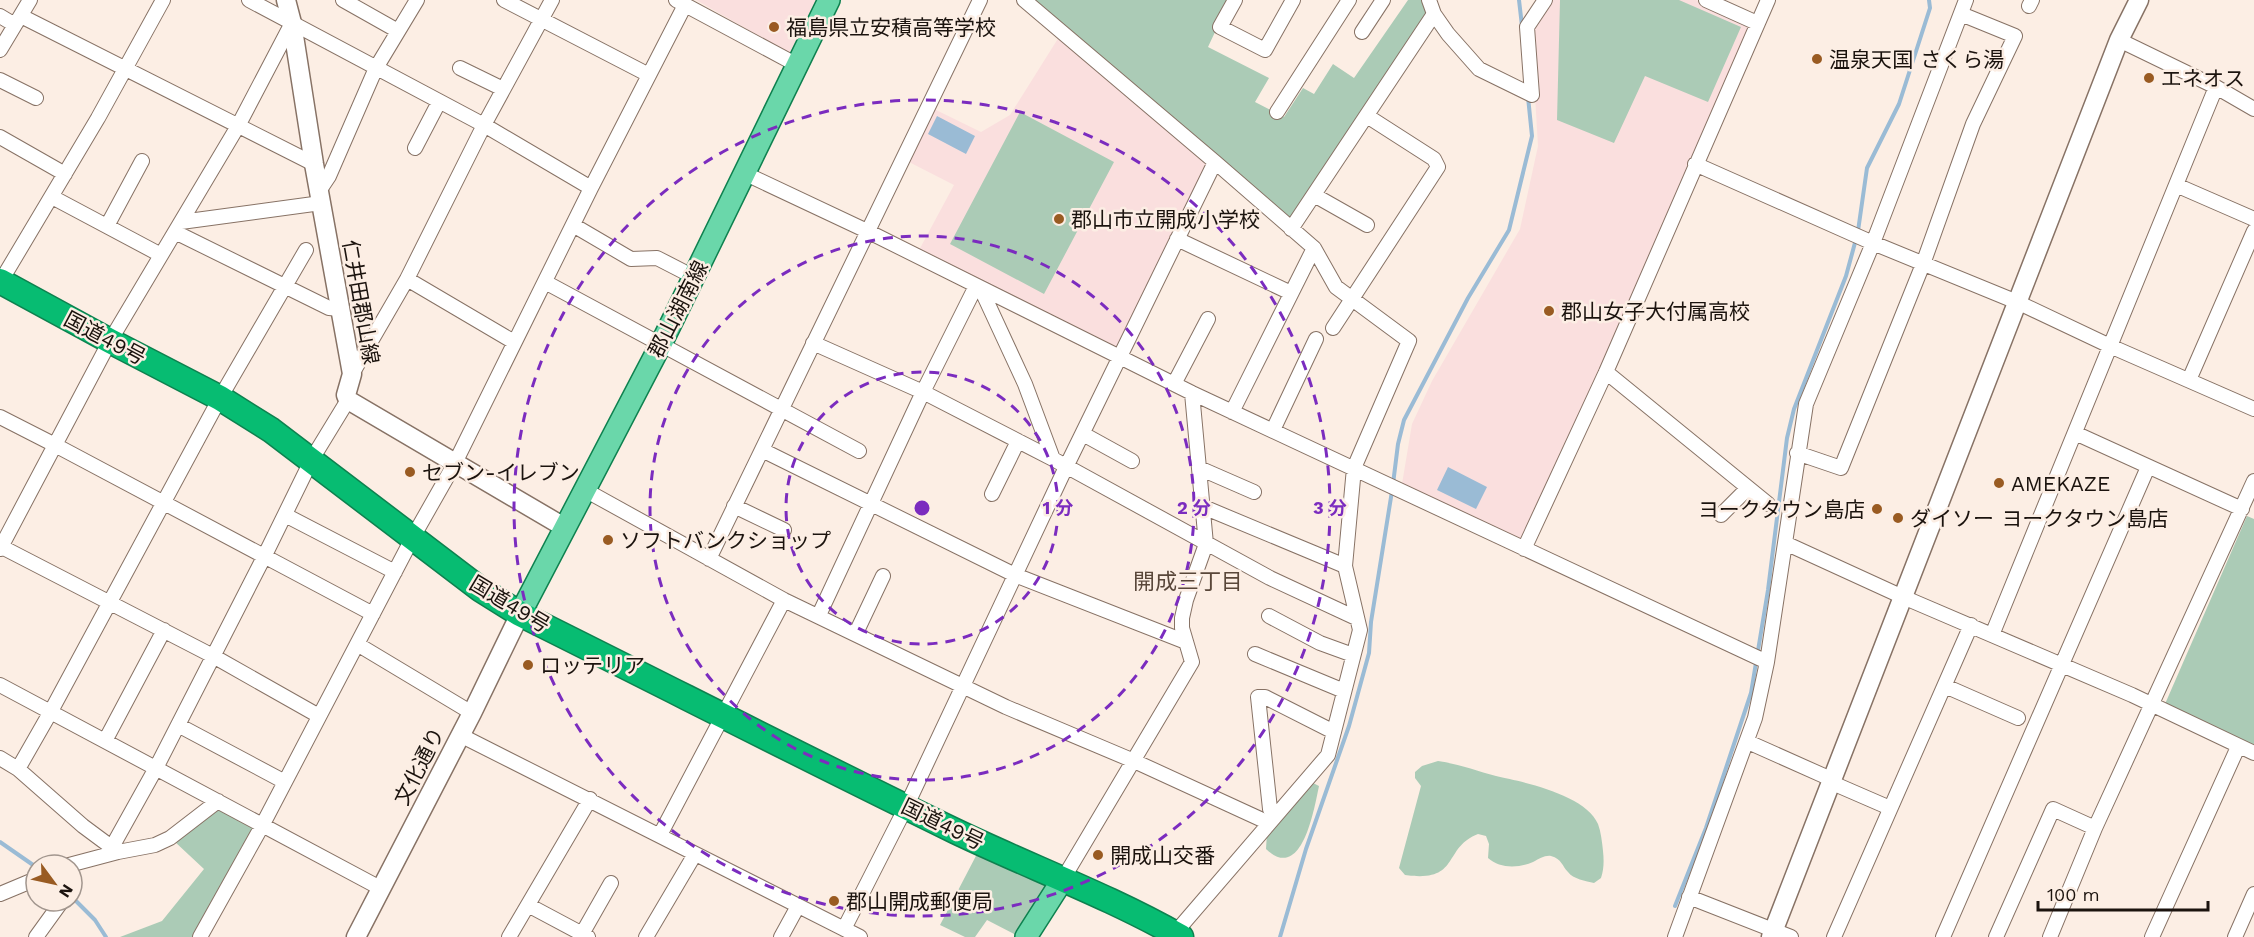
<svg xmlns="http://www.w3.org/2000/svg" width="2254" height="937" viewBox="0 0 2254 937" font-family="'Work Sans','Noto Sans JP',sans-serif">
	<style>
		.industrial { fill: #fadfde }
		.green { fill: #abcbb6 }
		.water { fill: #9abbd5 }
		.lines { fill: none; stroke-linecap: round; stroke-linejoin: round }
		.stream { stroke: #9abbd5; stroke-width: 4 }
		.street-casing { stroke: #877265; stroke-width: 16 }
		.secondary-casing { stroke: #877265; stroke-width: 21 }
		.primary-casing { stroke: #0e814f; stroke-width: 24 }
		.highway-casing { stroke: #0e814f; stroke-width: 27 }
		.street { stroke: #fff; stroke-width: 14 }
		.secondary { stroke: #fff; stroke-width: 18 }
		.primary { stroke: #6ad7aa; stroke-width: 21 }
		.highway { stroke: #07bc72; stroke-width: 24 }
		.ring { fill: none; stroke: #7b2cbf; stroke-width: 3; stroke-dasharray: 10 8 }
		.poi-dot { fill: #995b22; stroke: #fceee4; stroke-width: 2 }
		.labels { text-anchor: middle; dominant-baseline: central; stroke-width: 5; stroke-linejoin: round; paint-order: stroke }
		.poi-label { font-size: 21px; fill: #1b130e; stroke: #fceee4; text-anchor: start }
		.street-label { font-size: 21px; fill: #1b130e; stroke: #fceee4 }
		.neighbourhood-label { font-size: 22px; fill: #59473a; stroke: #fceee4 }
		.centre { fill: #7b2cbf; stroke: #fceee4; stroke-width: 3 }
		.ring-label { font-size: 18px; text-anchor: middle; font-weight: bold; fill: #7b2cbf; stroke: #fceee4; stroke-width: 5; stroke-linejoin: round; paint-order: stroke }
	</style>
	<rect width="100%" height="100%" fill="#fceee4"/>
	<!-- industrial -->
	<path class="industrial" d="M696,0h120l-25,54z
		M1549,0h147l54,25 -226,515 -122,-56 10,-60 20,-43 88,-152 18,-83 -7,-118z
		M1059,37l149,129 -91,186 -199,-100 36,-67 -47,-24 27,-52 47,23 29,-17z"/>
	<!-- green -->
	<path class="green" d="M1030,0h200l-22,47 61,31 -14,24 29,15 19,-29 11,6 19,-30 21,14 54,-78h15l7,15 -138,206z
		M1560,0h119l62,27 -33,75 -63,-26 -31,67 -57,-23z
		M1020,112l94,50 -70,132 -94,-50z
		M2247,516l7,3v227l-89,-42z
		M1438,761c21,3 39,10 58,15 28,6 90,19 102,48 3,8 4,18 5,27 1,9 1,18 -2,27l-7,5c-8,-2 -21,-4 -26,-11 -6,-6 -6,-13 -17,-16 -6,-1 -12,3 -18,6 -14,6 -33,7 -45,-4l1,-14 -3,-8 -8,-2c-36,14 -17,49 -73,41l-6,-7 22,-82 -6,-8v-6l7,-6z
		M1313,783l6,3c-5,24 -17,97 -53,63l1,-16z
		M219,809l37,17 -62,111h-74l42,-16 42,-52 -30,-28z
		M978,852l66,30 5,9 -29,46 -33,-17 -12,17h-10l-25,-12z"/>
	<!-- water -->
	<path class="water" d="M937,116l38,20 -9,18 -38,-20z
		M1448,467l39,20 -11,22 -39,-19z"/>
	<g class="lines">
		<!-- stream -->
		<path class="stream" d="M1519,0l3,26
			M1858,231l9,-63 32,-64 31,-96 -1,-8
			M1393,484l5,-40 6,-24 64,-122 41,-68 23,-94 -4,-39
			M0,842l36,25
			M72,897l23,23 11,17
			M1675,906l31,-78 45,-135 17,-103 19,-152 7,-29 52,-133 10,-37
			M1280,937l26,-88 43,-123 20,-73 2,-31 21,-131"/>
		<!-- street casing -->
		<g class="street-casing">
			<path id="street" d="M249,0l235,125 107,63
				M343,0l55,31
				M504,0l145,75
				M676,0l123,66
				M1024,0l191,162 99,86 22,39 73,54 -55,127 -9,98 15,64 -32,125 -153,178
				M1235,0l-15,27 45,23 28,-50
				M1429,0l5,14 14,20 31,35 53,26 -5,-68 18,-27
				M1706,0l51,23
				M2029,6l3,-6
				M0,16l15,9
				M21,16l293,148
				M292,23l-54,103 -128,215 -55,104 318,169
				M1362,32l21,-32
				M2119,40l97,47 38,22
				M0,50l30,-50
				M460,68l43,21
				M0,80l36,18
				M1277,112l72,-112
				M0,137l65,37
				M415,148l24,-46
				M1695,164l178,79 144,59 93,44 144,63
				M746,174l121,57 325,162 575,269
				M2176,185l78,34
				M319,191l10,-15 47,-108 41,-68
				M1314,195l53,30
				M52,197l109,58
				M181,222l140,-19
				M573,225l58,34 26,-1 37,19
				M107,226l35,-65
				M1291,229l143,-215
				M175,232l154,76 11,1
				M1177,239l114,54
				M407,279l107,63
				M1,281l97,-163 65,-118
				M545,282l314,169
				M981,289l44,95 28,75
				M1333,328l105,-161 -4,-8 -67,-43
				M813,343l110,49 130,67 217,119 86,40
				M1606,372l162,132
				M352,374l55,-95 77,-154 68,-125
				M2189,380l65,-149
				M1174,384l34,-65
				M1232,412l82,-164
				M0,417l55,28 -55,104
				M1273,430l43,-91
				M2075,433l167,76
				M1083,434l49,27
				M762,450l253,125 171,67
				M1797,453l44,15 82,-204 50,-140 42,-88 -54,-22
				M1199,468l55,24
				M585,490l199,110 222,107 128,54 135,62
				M992,494l26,-53
				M734,506l50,24
				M1201,506l144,60
				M285,515l110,57
				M1721,515l27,-27
				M1785,543l118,54 229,98 122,58
				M0,546l213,110 106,60
				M1524,549l82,-177 162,-372
				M709,559l271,-559
				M819,615l104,-223 53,-106
				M1269,616l51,27 33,12
				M856,633l27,-57
				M1992,635l224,-548
				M357,644l115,69
				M1255,654l89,37
				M0,685l382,204
				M1945,686l73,32
				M178,725l107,57
				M460,735l400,202
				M105,741l59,-111
				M1748,742l83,37
				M0,758l18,11 65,57 35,26
				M18,769l32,-56 170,-315 86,-148
				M1830,782l60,26
				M1274,817l-4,-8 -12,-112h7l69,35
				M660,835l124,-235
				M112,847l44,-79 109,-213 47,-96 36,-59
				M69,865l49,-13 37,-7 15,-7 48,-37
				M1063,879l129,-217 -10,-34v-10l4,-18 20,-56 -14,-151
				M0,894l36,-15
				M1689,897l102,40
				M528,905l60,32
				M844,929l62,-122 160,-340 149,-305
				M582,934l29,-51
				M36,937l26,-36
				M200,937l63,-113 150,-287 42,-74 136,-275 94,-183
				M509,937l81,-138
				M646,937l49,-83
				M781,937l17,-31
				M1675,937l80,-219 12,-56 39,-258 67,-161 93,-243
				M1834,937l137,-312
				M1943,937l205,-470
				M1996,937l57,-128 42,19
				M2050,937l45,-109 159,-347
				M2152,937l86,-190
				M2235,937l19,-43"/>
		</g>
		<!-- secondary casing -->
		<g class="secondary-casing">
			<path id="secondary" d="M286,0l6,23 22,141 38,210 -6,21 2,5 216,127
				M356,937l116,-224 48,-99
				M1771,937l348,-897 20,-40"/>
		</g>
		<!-- primary casing -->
		<g class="primary-casing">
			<path id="primary" d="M520,614l141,-270 168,-344
				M1026,937l37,-58"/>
		</g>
		<!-- highway casing -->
		<g class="highway-casing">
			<path id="highway" d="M0,281l110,60 110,57 51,32 209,159 40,25c145,72 289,146 435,217 75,36 154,65 226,106"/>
		</g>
		<!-- street -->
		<use href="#street" class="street"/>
		<!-- secondary -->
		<use href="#secondary" class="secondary"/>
		<!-- primary -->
		<use href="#primary" class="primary"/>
		<!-- highway -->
		<use href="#highway" class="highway"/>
	</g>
	<!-- distance rings -->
	<g class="ring">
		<circle cx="922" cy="508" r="136"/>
		<circle cx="922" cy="508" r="272"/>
		<circle cx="922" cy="508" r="408"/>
	</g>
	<!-- markers -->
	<g class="poi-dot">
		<circle cx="774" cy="27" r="6"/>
		<circle cx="1817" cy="59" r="6"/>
		<circle cx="2149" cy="78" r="6"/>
		<circle cx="1059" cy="219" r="6"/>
		<circle cx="1549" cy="311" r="6"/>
		<circle cx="410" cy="472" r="6"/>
		<circle cx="1999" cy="483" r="6"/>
		<circle cx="1877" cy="509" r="6"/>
		<circle cx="1898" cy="518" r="6"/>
		<circle cx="608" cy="540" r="6"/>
		<circle cx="528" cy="665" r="6"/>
		<circle cx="1098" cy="855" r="6"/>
		<circle cx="834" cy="901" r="6"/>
	</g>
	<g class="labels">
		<!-- poi labels -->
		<g class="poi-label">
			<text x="786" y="27">福島県立安積高等学校</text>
			<text x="1829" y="59">温泉天国 さくら湯</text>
			<text x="2161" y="78">エネオス</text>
			<text x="1071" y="219">郡山市立開成小学校</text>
			<text x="1561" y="311">郡山女子大付属高校</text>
			<text x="422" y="472">セブン-イレブン</text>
			<text x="2011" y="483">AMEKAZE</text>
			<text x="1865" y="509" text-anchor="end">ヨークタウン島店</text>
			<text x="1910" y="518">ダイソー ヨークタウン島店</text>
			<text x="620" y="540">ソフトバンクショップ</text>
			<text x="540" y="665">ロッテリア</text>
			<text x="1110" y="855">開成山交番</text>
			<text x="846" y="901">郡山開成郵便局</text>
		</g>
		<!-- street labels -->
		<g class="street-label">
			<text transform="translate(361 302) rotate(80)">仁井田郡山線</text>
			<text transform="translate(678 309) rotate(-63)">郡山湖南線</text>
			<text transform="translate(105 338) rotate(28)">国道49号</text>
			<text transform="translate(510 604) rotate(31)">国道49号</text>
			<text transform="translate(419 766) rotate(-63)">文化通り</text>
			<text transform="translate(943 824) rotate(26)">国道49号</text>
		</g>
		<!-- neighbourhood labels -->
		<g class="neighbourhood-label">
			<text x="1188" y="581">開成三丁目</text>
		</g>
	</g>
	<circle cx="922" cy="508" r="9" class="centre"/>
	<g class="ring-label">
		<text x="1058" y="514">1 分</text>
		<text x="1194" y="514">2 分</text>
		<text x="1330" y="514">3 分</text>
	</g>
	<!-- north arrow -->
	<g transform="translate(54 883) rotate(123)"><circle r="28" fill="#fceee4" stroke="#a2968e" stroke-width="1.5"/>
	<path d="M0-4.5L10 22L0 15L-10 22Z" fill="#995b22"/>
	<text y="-9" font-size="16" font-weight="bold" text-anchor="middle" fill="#1b130e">N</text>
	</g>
	<!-- scale -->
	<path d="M2038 901v9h170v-9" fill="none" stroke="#1b130e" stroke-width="3"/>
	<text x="2047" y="901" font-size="18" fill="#1b130e" stroke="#fceee4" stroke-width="4.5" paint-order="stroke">100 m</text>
</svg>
